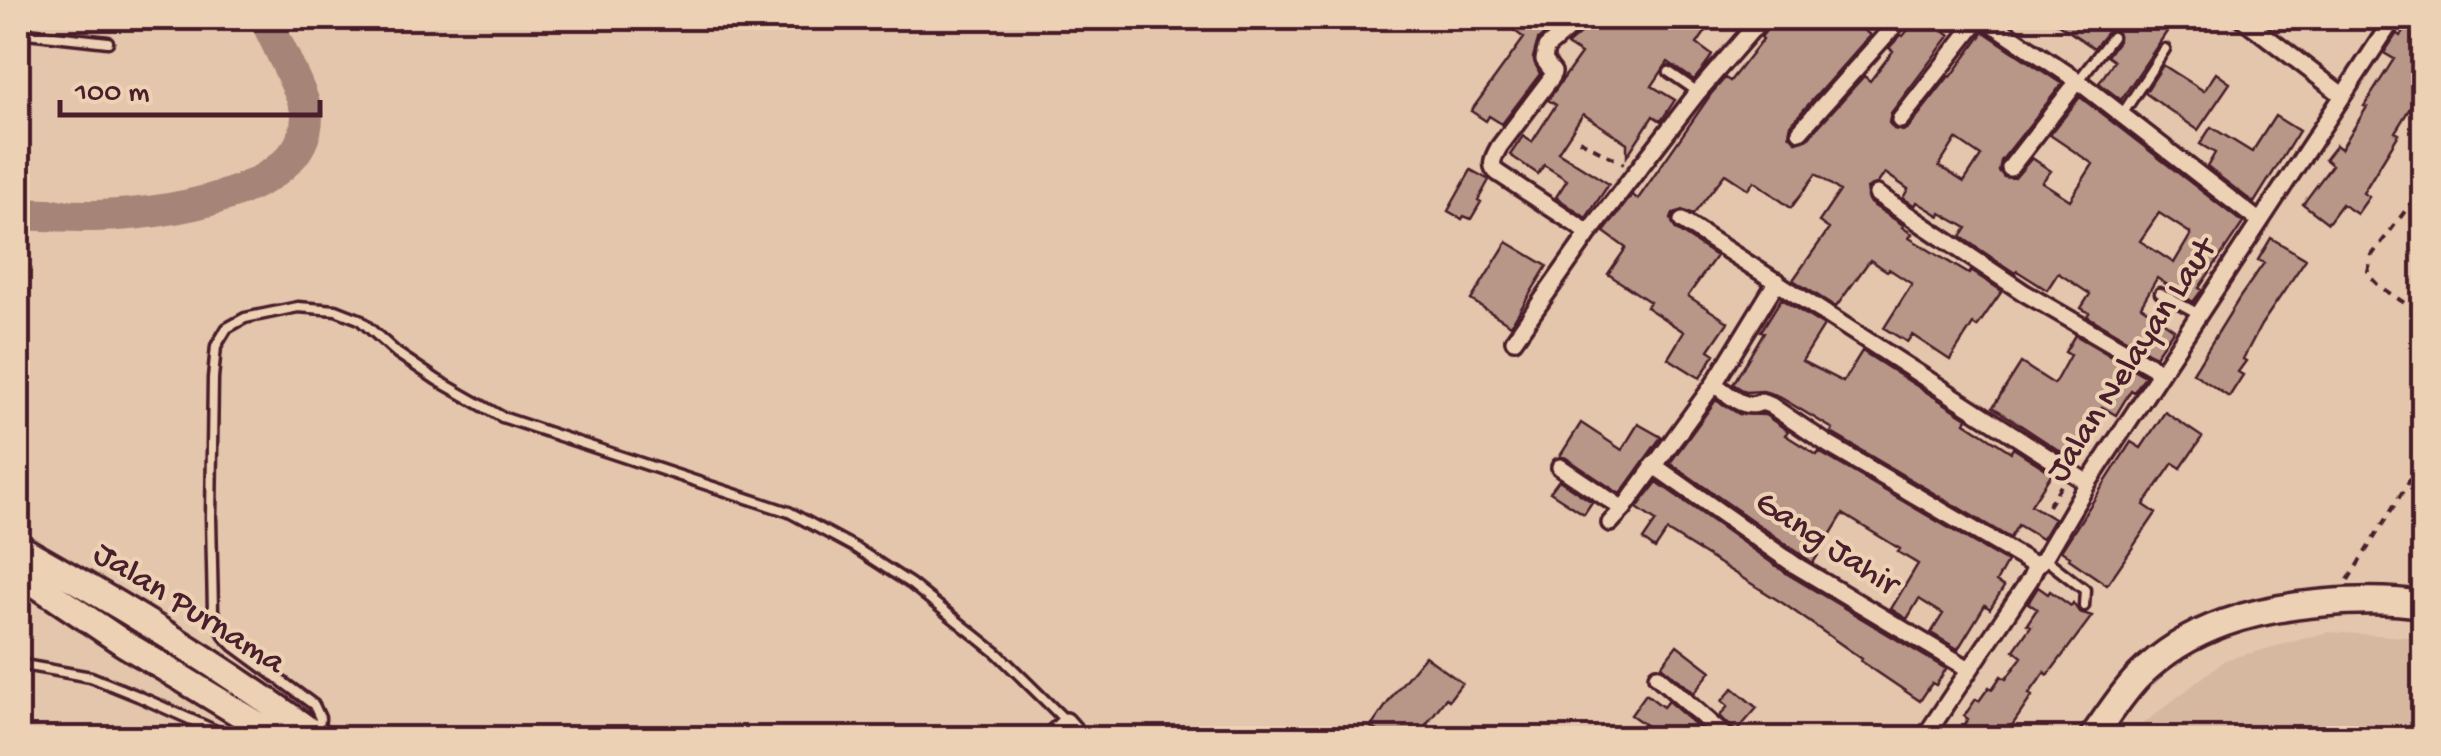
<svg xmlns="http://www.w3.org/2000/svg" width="2441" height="756" viewBox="0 0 2441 756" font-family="'Gochi Hand',sans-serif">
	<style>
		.built { fill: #d6b8a1 }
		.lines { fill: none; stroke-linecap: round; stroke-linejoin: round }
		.river { stroke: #a68478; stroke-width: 32 }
		.building { fill: #b89788; stroke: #4a1f2b; stroke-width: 2.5; fill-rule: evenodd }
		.lane-casing { stroke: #4a1f2b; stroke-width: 15 }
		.street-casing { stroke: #4a1f2b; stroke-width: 22 }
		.primary-casing { stroke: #4a1f2b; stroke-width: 32 }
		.path { stroke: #4a1f2b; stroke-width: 4; stroke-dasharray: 8 8; stroke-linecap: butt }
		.lane { stroke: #edd1b4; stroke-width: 8 }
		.street { stroke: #edd1b4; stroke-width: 15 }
		.primary { stroke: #edd1b4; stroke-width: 25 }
		.labels { text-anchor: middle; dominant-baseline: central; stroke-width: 8; stroke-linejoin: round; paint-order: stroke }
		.street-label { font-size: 35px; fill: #4a1f2b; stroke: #edd1b4 }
	</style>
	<rect width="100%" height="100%" fill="#e3c6ac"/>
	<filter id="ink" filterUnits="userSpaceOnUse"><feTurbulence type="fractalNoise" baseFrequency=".01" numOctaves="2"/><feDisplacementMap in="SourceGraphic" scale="20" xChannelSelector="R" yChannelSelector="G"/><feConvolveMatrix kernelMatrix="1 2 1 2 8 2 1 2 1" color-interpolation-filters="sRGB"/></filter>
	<g filter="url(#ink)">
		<!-- built -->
		<path class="built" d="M2328,632l95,6v100h-294l6,-8 90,-70z"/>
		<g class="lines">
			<!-- river -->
			<path class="river" d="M18,214c25,1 51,2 77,2 60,-1 212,-19 212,-100 0,-15 -34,-80 -42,-98"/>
		</g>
		<!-- building -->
		<path class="building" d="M1498,18h66l-26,22 -5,18 7,16 -38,50 -13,-8 -3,5 -15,-10 53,-73z
			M1592,18h123l-18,26 15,11 -6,10 -12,15 -26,-18 -16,24 23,14 -14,21 -8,-5 -26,40v-13l-44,-29 -25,38 51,32 -23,34 -30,-21 11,-17 -23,-15 -6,9 -28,-19 13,-19 9,6 24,-37 -8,-5 33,-46 -14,-9 21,-18z
			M1773,18h75l22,17 -79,89 -2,10 8,8 11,-4 56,-62 6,5 23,-30 -4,-3 12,-13 2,1 15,-18h10l22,17 -59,78 -2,10 5,6 9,2 6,-4 40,-51 2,1 33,-45 78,52 -61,77 -2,10 5,6 11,1 17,-20 19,13 -9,11 28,18 23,-36 -43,-29 30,-38 163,126 -44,65 3,2 -9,12 -36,-24 -16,28 33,23 -19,27 -68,-40 2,-3 -8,-5 9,-14 -32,-21 -11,17 -30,-19 -2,2 -54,-36 6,-9 -26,-15 -1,3 -23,-14 -2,4 -12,-8 5,-9 -23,-16 -7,10 -11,6v9l3,5 33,22 -1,2 10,7 -3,4 60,36 2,-3 31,20 -25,36 -4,-3 -23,36 -38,-25 -5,7 -23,-14 28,-44 -23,-15 -2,2 -17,-11 -34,47 -43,-27 36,-51 -10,-7 21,-31 -24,-17 -25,34 -37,-27 -6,8 -23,-15 -32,41 -11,-5 -9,4 -2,5 5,11 40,26 -28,40 40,26 -19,28 6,4 -15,24 -32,-20 16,-26 -38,-25 4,-5 -42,-28 18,-26 -22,-16 28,-37 6,4 73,-105 14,-16 5,3 33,-42 -2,-2 10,-12zM1956,139l25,17 -17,26 -25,-16zM2159,213l31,20v3l-16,27 -34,-22z
			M2049,18h100l19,12 -47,70 -22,-17 15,-22 -7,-5 11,-15 -1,-9 -9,-1 -14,17z
			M2413,18h11v92l-11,-7 -18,29 4,2 -36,59 6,4 -12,17 -15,-10 -14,19 -25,-19 29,-39 -7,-6 11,-14 5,4 26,-42 -3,-1 30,-47 -10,-6 13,-20 4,3z
			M2163,65l41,26 12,-18 14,10 -32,47 -53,-37z
			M2275,116l24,15 -45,72 -47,-36 8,-14 -15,-9 11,-17 41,25z
			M1471,170l18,10 -11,20 3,2 -10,17 -7,-3 -2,3 -14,-8z
			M2271,238l35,21 -45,66 -18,34 3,2 -8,11 5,3 -14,22 -36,-24 47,-76 24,-34 -6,-3z
			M1507,242l40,24 -36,59 -40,-25z
			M1781,299l43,27 -22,35 41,21 19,-31 105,67 -2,4 46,30 2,-4 39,25 -21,32 23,14 -12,20 -24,-14 -8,13 -175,-103 -4,-2 2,-4 -57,-34 -13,-4 -17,1 -13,-8 31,-52 -3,-1z
			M2075,335l70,41 -11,16 -3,-2 -15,25 -14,-8 -33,50 -76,-50 28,-44 33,21 16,-29 -5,-3z
			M1716,400l23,14 26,1 23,16 -3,4 32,20 2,-3 188,110 -11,20 8,5 -14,22 -5,-4 -27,44 -27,-16 12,-19 -24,-15 -12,20 -16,-10 27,-45 -20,-12 2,-3 -57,-35 -30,49 -143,-100z
			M2165,412l37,25 -21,31 -8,-5 -29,42 12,8 -49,72 -38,-26 1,-2 -9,-6 70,-109 10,6z
			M1581,423l41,27 16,-26 23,13 -41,57 -54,-36 -6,-2z
			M1559,480l33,22 -8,12 -34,-22z
			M1657,482l132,93 157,94 -10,16 -4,-2 -12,18 -59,-40 1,-2 -78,-55 -117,-73 -12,18 -12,-9 13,-19 -19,-13z
			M2038,587l10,7 2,-3 21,15 2,-3 6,9 13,4 -44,59 -3,-3 -16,22 3,2 -21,31 4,2 -7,9h-54l14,-19 -4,-3 12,-17 3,2 10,-14 3,2 9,-13 5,3 16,-22 -8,-7 17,-24 -4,-2 10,-15 -9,-6z
			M1677,645l34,26 -17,22 -33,-27z
			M1425,656l37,27 -13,17 -3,-2 -30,40h-27l-18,-11 25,-36z
			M1733,688l24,20 -21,24 -16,-16 8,-10 -6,-5z
			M1646,694l17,13 5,-6 43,37h-70l9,-10 -19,-13z"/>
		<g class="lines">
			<!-- lane casing -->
			<g class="lane-casing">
				<path id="lane" d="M18,32l90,10
					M1669,72l29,20
					M2078,81l34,-44
					M2121,116l44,-67
					M2160,293l39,21
					M2044,558l41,32 -1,16
					M18,664l73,13 47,19 94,42
					M319,729l1,-11 -6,-13 -80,-59 -9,-9 -12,-26 -2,-94 2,-139 3,-32 11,-18 18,-10 53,-11 38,3 23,9 38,34 40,27 65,37 287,95 65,35 57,37 86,69 69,68"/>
			</g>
			<!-- street casing -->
			<g class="street-casing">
				<path id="street" d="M1581,18l-35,30 -2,12 9,12 -1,5 -53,70c-5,9 -11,19 -1,26l91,60
					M1984,18l94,63 182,141
					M2242,18l99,76
					M1900,120l80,-102
					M1800,131l101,-113
					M2010,168l68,-87
					M1877,194l146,98 138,80
					M1682,221l406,262
					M1514,340l75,-107 109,-141 64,-74
					M1714,384c14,9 30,28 47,18l9,3 59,40 207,121
					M1653,465l142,100 174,104
					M1560,467l63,42 -13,14
					M1623,509l91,-125 63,-103
					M1657,676l70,62
					M1048,738l18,-17 15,17
					M1924,738l106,-159 6,-13 8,-8 44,-75 306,-465"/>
			</g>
			<!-- primary casing -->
			<g class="primary-casing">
				<path id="primary" d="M18,547c103,58 206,120 301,191
					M18,572l104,70 158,96
					M2092,738c15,-20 29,-44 47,-62 50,-50 115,-67 184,-73 33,-3 67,-4 101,2"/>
			</g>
			<!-- path -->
			<path class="path" d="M1579,140l45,24
				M2424,186l-52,69 -4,16 2,6 9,9 45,30
				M2048,506l14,-22
				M2348,580l76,-123"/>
			<!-- lane -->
			<use href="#lane" class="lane"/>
			<!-- street -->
			<use href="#street" class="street"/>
			<!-- primary -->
			<use href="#primary" class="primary"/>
		</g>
	</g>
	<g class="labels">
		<!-- street labels -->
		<g class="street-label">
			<text transform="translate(2133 361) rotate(-57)">Jalan Nelayan Laut</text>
			<text transform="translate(1826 545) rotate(33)">Gang Jahir</text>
			<text transform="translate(188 610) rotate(32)">Jalan Purnama</text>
		</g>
	</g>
	<!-- margin -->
	<rect width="2441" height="756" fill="none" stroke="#edd1b4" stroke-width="60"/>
	<rect x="30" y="30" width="2381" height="696" fill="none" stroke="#4a1f2b" stroke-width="4" filter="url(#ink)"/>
	<!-- scale -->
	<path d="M60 100v15h260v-15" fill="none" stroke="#4a1f2b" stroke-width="5"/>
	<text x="75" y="100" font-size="30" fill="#4a1f2b" stroke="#edd1b4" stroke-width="8" paint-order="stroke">100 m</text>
</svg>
